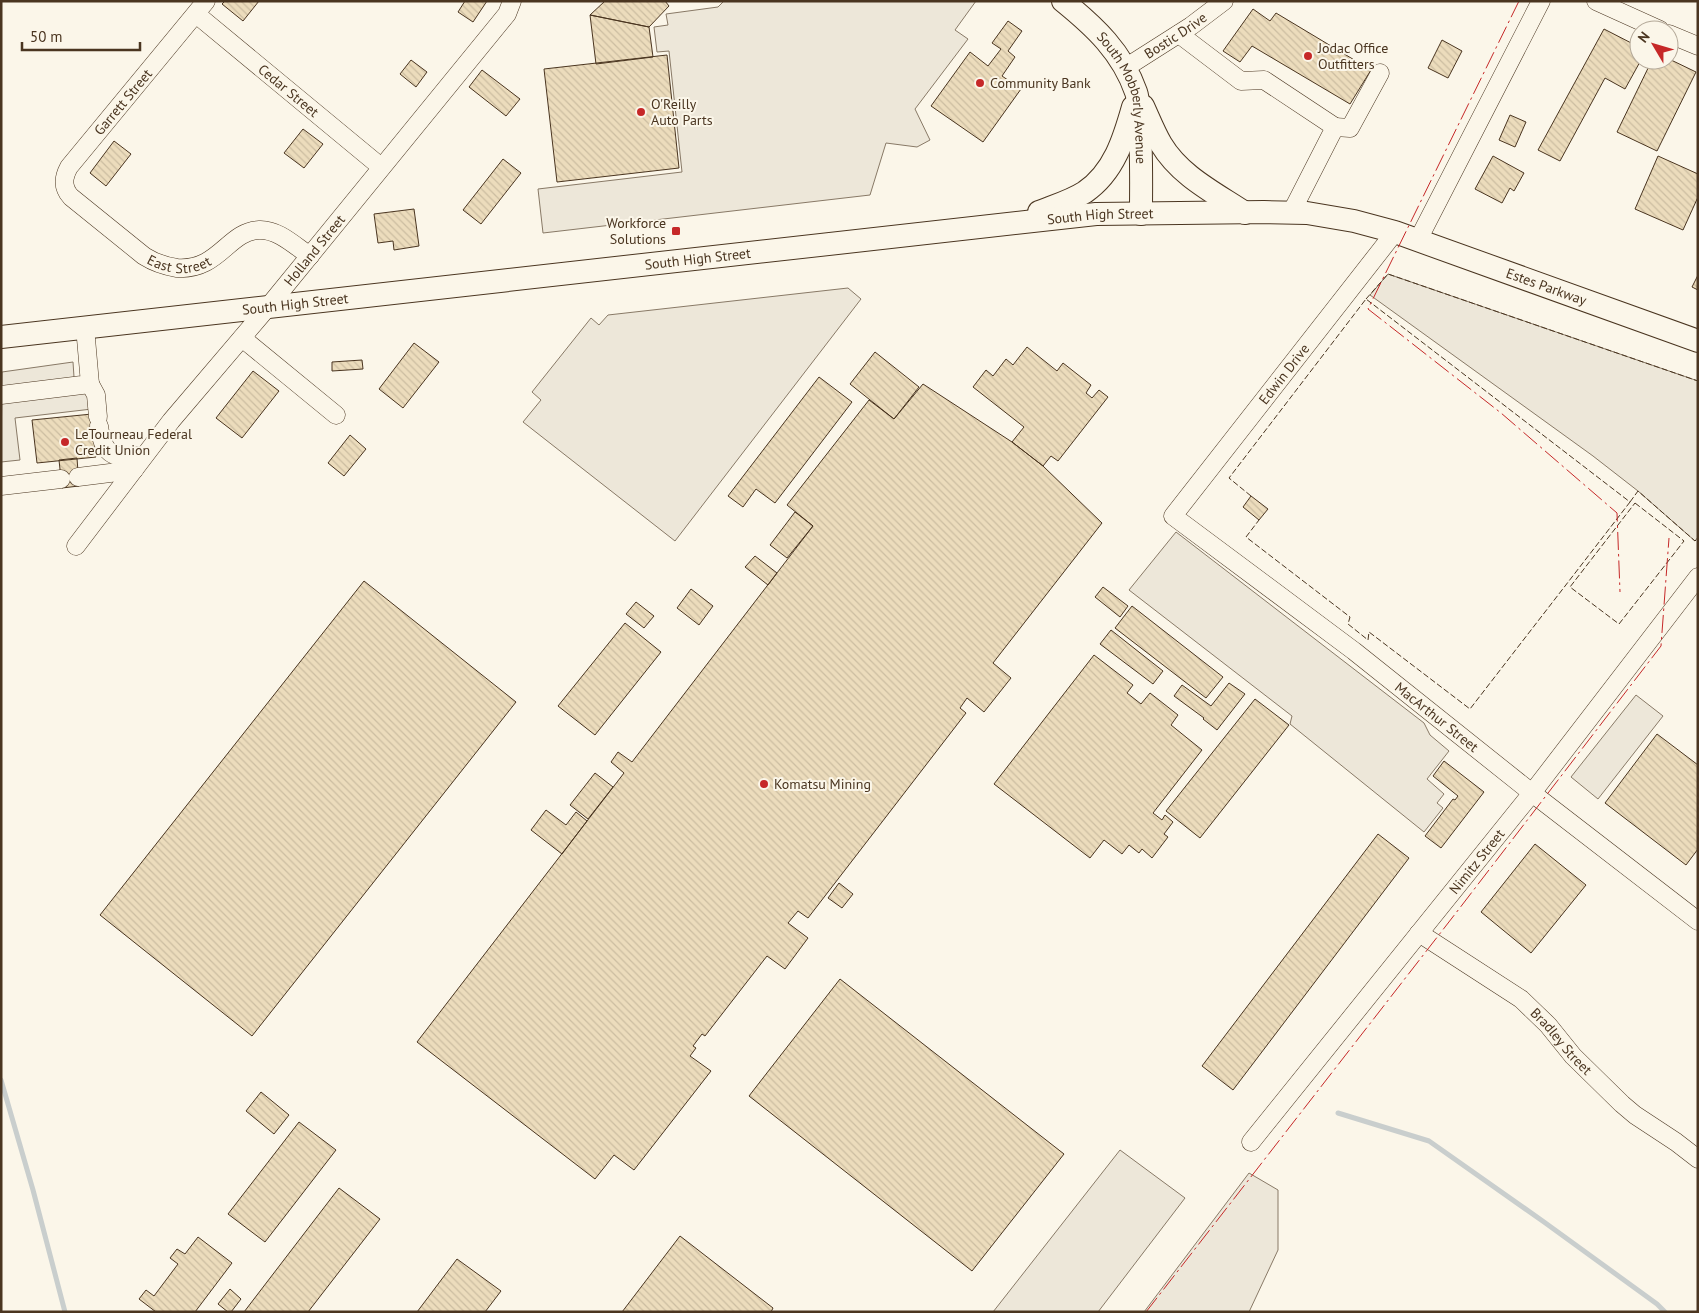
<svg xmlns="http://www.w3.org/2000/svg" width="1699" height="1313" viewBox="0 0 1699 1313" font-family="'PT Sans',sans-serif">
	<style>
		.parking { fill: #ede7d9; stroke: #887966 }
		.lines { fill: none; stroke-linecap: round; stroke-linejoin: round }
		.stream { stroke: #c9cecd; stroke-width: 5 }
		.building { fill: url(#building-back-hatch); stroke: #4a3520 }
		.minor-casing { stroke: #4a3520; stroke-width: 19 }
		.major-casing { stroke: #4a3520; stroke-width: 24 }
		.minor { stroke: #fbf6e9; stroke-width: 18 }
		.major { stroke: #fbf6e9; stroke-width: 22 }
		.fence { stroke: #4a3520; stroke-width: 1; stroke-dasharray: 6 2.5; stroke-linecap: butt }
		.power { stroke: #c62828; stroke-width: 1; stroke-dasharray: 18 4 2.5 4; stroke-linecap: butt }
		.poi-dot { fill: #c62828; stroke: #fbf6e9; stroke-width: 2 }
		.labels { text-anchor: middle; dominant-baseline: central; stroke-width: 4; stroke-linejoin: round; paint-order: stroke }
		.street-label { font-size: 14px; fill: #4a3520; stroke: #fbf6e9 }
		.poi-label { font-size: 14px; fill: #4a3520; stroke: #fbf6e9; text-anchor: start }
	</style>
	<defs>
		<pattern id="building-back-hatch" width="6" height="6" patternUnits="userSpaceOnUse" patternTransform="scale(1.25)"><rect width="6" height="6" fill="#ecdcbc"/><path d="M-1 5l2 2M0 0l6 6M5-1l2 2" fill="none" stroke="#ccbda1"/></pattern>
	</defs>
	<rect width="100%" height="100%" fill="#fbf6e9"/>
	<!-- parking -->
	<path class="parking" d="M724,1h252l-21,29 13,9 -53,70 15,31 -13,7 -31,-4 -16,52 -327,38 -5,-44 144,-17 -13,-121 -12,1 -3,-25 14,-2 -2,-11 52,-7z
		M1388,274l310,107v156l-3,4 -57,-50 -45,-35 -223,-161z
		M848,288l13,11 -186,242 -152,-119 18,-22 -9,-8 59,-74 8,7 9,-10z
		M73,362l1,15 17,20 1,12 -77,9 5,42 -19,2 1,-90z
		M1176,532l248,191 6,12 19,16 -22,28 17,15 -7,9 6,5 -19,24 -134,-108 2,-8 -163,-126z
		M1636,695l27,21 -65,83 -27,-22z
		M1120,1150l65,48 -87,114h-105z
		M1249,1173l29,17v60l-29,62h-105z"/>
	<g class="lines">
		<!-- stream -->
		<path class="stream" d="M1,1080l32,110 32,122
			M1338,1113l91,28 115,81 113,82 8,8"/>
	</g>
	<!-- building -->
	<path class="building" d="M225,1h34l-16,20 -21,-17z
		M465,1h22l-14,21 -15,-10z
		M605,1h60l4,5 -20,21 -59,-12z
		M1253,9l17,12 6,-8 95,57 -21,34 -98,-58 -12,16 -17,-11z
		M590,15l59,12 4,30 -57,7z
		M1008,21l14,10 -14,20 7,6 -13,19 19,13 -38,53 -52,-36 39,-54 18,14 13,-17 -9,-6z
		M1604,29l35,18v13h2l-16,29 -20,-11 -45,83 -22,-11z
		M1442,40l20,11 -14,27 -20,-10z
		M667,55l12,113 -122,14 -13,-113z
		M1669,59l27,13 -39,79 -40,-19 35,-72z
		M411,60l16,12 -11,15 -16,-13z
		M482,70l38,29 -14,17 -37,-29z
		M1510,115l16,7 -11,25 -16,-7z
		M303,129l20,15 -19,24 -20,-15z
		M114,141l17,13 -25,32 -16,-13z
		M1493,156l31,17 -10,18 -4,-3 -8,15 -27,-14z
		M1658,156l40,18v23l-15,33 -48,-21z
		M503,159l18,14 -40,51 -18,-14z
		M414,209l5,37 -25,4 -1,-9 -15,2 -4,-29z
		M1698,275v15l-6,-3z
		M414,343l25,19 -36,46 -24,-19z
		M1027,347l30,24 6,-8 28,22 -5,8 6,5 7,-8 9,7 -50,64 -7,-5 -8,10 -31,-24 12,-15 -51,-40 13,-17 7,6 13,-17 7,6z
		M875,352l44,35 -25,32 -44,-35z
		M362,360l1,9 -31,2v-9z
		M253,371l26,20 -37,47 -26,-20z
		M819,377l33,25 -77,101 -19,-14 -13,18 -15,-11z
		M923,384l89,58 31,24 59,57 -109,140 18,15 -27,34 -17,-14 -7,10 6,5 -158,205 -10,-7 -10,12 20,15 -23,31 -18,-13 -62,80 -3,-2 -9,12 3,2 -6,8 21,15 -77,99 -20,-15 -19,24 -178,-137 207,-269 -13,-11 7,-10 14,10 181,-236 -26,-21 82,-105 25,19z
		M92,414l4,43 -59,6 -5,-43z
		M350,435l16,14 -22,27 -16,-13z
		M77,458l2,28 -17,2 -3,-28z
		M1251,496l17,13 -9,11 -16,-13z
		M795,512l18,14 -26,32 -17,-13z
		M755,556l22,17 -9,12 -23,-18z
		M364,581l152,121 -264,334 -152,-121z
		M1103,587l25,19 -8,11 -25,-20z
		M691,589l22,17 -14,19 -22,-17z
		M636,602l18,14 -10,12 -18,-14z
		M1132,606l91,71 -17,21 -91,-70z
		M625,623l36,29 -66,83 -37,-29z
		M1111,630l52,41 -10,13 -53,-40z
		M1094,655l39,30 -6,8 14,11 9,-11 28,22 -7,10 31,25 -49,63 9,7 3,-5 8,7 -9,12 4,3 -16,21 -10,-9 -3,4 -10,-8 -7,9 -18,-14 -14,18 -96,-74z
		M1229,683l16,11 -28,36 -14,-11 1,-1 -30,-22 8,-11 29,21z
		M1255,699l34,26 -89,113 -34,-27z
		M1657,734l41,31v84l-12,16 -81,-62z
		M1444,761l40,31 -43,56 -16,-12 28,-37 2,1 3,-4 -25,-20z
		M595,773l18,14 -25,32 -18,-14z
		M546,810l20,15 10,-13 11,9 -25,33 -31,-24z
		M1378,834l31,24 -176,232 -31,-24z
		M1535,844l51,41 -55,68 -50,-41z
		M839,883l14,11 -11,14 -14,-10z
		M840,979l224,175 -92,117 -223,-175z
		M261,1092l28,23 -15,19 -28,-23z
		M299,1122l37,28 -71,92 -37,-28z
		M339,1188l41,31 -72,93h-64z
		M680,1236l93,72 -2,4h-149z
		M198,1237l34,26 -37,49h-39l-17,-13 7,-9 8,6 24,-32 -8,-6 7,-9 8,5z
		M457,1259l44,32 -16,21h-68z
		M230,1289l11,10 -10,13h-3l-10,-8z"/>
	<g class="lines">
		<!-- minor casing -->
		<g class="minor-casing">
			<g id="minor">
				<path id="s1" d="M206,1l-137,166c-6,11 -7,20 2,30l73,59c11,7 20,10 33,12 42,3 51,-37 82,-38 19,-1 36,16 51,26"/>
				<path d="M1596,1l64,29"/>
				<path id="s2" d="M196,14l185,153"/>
				<path d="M1179,34l62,47 23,-1 71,47 -44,86"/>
				<path d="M1669,34l29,12"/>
				<path id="s3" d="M1125,68l66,-42 33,-25"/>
				<path d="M1335,127l15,1 30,-55"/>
				<path id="s4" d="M1395,232l-222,284 181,135 178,142 166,128"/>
				<path d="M1418,240l123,-239"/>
				<path d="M242,338l94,77"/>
				<path d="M90,384l6,11 2,22"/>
				<path d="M1,395l89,-11 -5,-57"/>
				<path d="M99,426c4,31 17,34 45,29"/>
				<path d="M78,477l56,-7"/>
				<path d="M1,486l60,-7"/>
				<path id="s5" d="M76,546l95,-125 97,-114 239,-293 5,-13"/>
				<path id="s6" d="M1419,933l102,66 27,26 25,31 49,48 13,11 41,27 22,17"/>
				<path id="s7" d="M1251,1142l281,-349 166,-216"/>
			</g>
		</g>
		<!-- major casing -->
		<g class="major-casing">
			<g id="major">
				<path id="s8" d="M1063,1c32,26 59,51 73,91 3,8 2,18 3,27 3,31 2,63 2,95"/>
				<path d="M1143,106c6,13 11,26 18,38 19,32 54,49 84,69"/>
				<path d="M1039,212c15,-6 32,-11 46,-20 29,-20 39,-53 48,-85"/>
				<path id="s9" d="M1,337l1095,-123 168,-2 43,1 47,8 41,11 303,109"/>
			</g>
		</g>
		<!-- minor -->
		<use href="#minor" class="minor"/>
		<!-- major -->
		<use href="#major" class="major"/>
		<!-- fence -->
		<path class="fence" d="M1366,299l22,-25 310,107
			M1251,496l-22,-18 137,-179 264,203 -160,207 -101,-77 -1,8 -20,-16 2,-7 -104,-80 13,-17
			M1630,502l8,-11 57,50 3,-3
			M1635,503l49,38 -65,83 -49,-37z"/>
		<!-- power -->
		<path class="power" d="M1519,1l-151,308 133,104 116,100 3,79
			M1146,1312l313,-403 202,-263 8,-108"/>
	</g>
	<!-- markers -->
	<g class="poi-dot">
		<circle cx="1308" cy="56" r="5"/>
		<circle cx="980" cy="83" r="5"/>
		<circle cx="641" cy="112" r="5"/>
		<rect x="671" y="226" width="10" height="10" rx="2.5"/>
		<circle cx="65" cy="442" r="5"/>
		<circle cx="764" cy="784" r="5"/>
	</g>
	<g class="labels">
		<!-- street labels -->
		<g class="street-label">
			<text stroke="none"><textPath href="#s3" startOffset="60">Bostic Drive</textPath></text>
			<text stroke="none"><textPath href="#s2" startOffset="120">Cedar Street</textPath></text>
			<text stroke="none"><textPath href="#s8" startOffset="120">South Mobberly Avenue</textPath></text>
			<text transform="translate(123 102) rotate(-50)">Garrett Street</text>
			<text stroke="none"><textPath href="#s9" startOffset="1106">South High Street</textPath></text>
			<text stroke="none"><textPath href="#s5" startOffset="380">Holland Street</textPath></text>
			<text stroke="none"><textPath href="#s1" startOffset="379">East Street</textPath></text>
			<text stroke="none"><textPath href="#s9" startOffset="701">South High Street</textPath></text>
			<text stroke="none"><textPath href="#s9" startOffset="1564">Estes Parkway</textPath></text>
			<text stroke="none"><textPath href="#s9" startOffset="296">South High Street</textPath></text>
			<text transform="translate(1284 374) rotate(-52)">Edwin Drive</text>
			<text stroke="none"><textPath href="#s4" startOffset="692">MacArthur Street</textPath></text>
			<text stroke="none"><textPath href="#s7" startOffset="360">Nimitz Street</textPath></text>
			<text stroke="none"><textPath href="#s6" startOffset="180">Bradley Street</textPath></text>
		</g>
		<!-- poi labels -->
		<g class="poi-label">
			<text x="1318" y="48">Jodac Office<tspan x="1318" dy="16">Outfitters</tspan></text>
			<text x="990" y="83">Community Bank</text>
			<text x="651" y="104">O'Reilly<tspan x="651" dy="16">Auto Parts</tspan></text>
			<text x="666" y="223" text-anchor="end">Workforce<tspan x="666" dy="16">Solutions</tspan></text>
			<text x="75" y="434">LeTourneau Federal<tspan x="75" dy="16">Credit Union</tspan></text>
			<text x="774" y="784">Komatsu Mining</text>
		</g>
	</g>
	<!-- border -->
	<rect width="1699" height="1313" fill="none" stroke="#4a3520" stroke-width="5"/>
	<!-- north arrow -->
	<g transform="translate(1654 45) rotate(308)"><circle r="24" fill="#fbf6e9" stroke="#b4a999"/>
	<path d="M0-4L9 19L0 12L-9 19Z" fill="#c62828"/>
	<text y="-8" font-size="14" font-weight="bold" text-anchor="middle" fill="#4a3520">N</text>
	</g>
	<!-- scale -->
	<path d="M22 42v8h118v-8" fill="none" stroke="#4a3520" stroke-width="2.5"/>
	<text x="30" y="42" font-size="15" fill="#4a3520" stroke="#fbf6e9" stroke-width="4" paint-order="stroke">50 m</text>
</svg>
